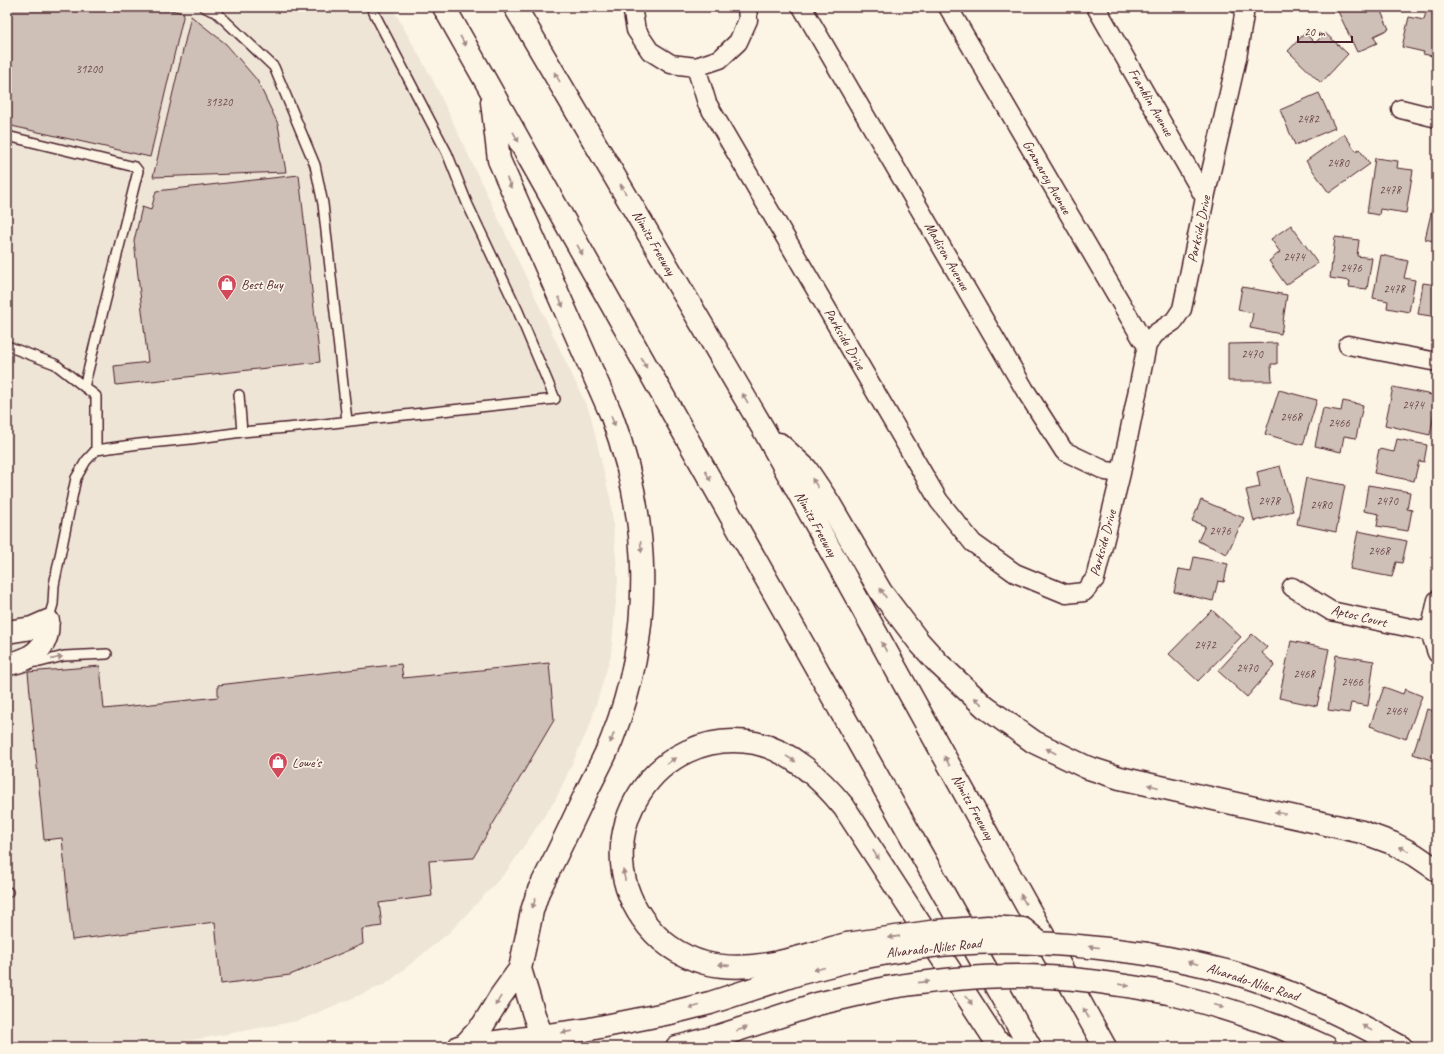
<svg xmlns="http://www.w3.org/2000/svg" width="1444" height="1054" viewBox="0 0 1444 1054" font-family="Caveat,sans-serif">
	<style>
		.built { fill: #eee5d7 }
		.building { fill: #cfc0b7; stroke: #4a1f2b }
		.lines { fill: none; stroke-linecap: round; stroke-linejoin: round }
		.service-casing { stroke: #4a1f2b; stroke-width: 12 }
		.minor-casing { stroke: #4a1f2b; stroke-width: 21 }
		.tertiary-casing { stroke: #4a1f2b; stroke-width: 25 }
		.secondary-casing { stroke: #4a1f2b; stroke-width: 25 }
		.motorway-casing { stroke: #4a1f2b; stroke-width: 25 }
		.service { stroke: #fcf5e5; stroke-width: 9 }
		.minor { stroke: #fcf5e5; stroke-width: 18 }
		.tertiary { stroke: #fcf5e5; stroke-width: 22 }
		.secondary { stroke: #fcf5e5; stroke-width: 22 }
		.motorway { stroke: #fcf5e5; stroke-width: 22 }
		.secondary-bridge-casing { stroke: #4a1f2b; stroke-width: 25; stroke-linecap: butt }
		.motorway-bridge-casing { stroke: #4a1f2b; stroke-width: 25; stroke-linecap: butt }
		.secondary-bridge { stroke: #fcf5e5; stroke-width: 22 }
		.motorway-bridge { stroke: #fcf5e5; stroke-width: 22 }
		.oneway { fill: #a38a88 }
		.labels { text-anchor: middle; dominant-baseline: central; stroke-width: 3.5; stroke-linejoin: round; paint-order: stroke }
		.number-label { font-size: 12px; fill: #6b474e }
		.street-label { font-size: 14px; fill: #4a1f2b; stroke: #fcf5e5 }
		.poi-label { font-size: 14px; fill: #4a1f2b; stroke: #fcf5e5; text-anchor: start }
	</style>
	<rect width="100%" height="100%" fill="#fcf5e5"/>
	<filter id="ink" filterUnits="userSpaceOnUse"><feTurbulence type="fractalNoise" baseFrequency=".025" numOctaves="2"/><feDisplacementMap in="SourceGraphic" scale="8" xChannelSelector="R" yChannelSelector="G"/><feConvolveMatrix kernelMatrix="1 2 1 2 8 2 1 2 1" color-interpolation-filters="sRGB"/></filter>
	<g filter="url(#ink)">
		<!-- built -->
		<path class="built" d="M7,7h385l43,77 155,329 21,89 7,78 -7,75 -21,70 -34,74 -49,72 -57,61 -64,52 -88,37 -99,18 -64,8h-128z"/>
		<!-- building -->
		<path class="building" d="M7,7h149l28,6 -34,144 -143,-32z
			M1336,7h43l10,22 -15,7 3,7 -20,9z
			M1427,7l10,1v49l-14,-3 1,-2 -22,-5 7,-30 15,3z
			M191,16l35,28 31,36 21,44 8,48 -133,5z
			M1305,33l10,10 10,-10 23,21 -27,29 -33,-32z
			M1319,93l16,35 -40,17 -15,-35z
			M1344,134l12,17 3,-2 11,15 -41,29 -23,-32z
			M1375,158l23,3 -1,7 16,2 -7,43 -26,-4 -1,6 -12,-2z
			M299,175l21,187 -204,23 -2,-19 34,-4 -14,-121 8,-34 9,3 5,-19z
			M1437,176v15l-4,-1z
			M1434,201h3v41l-12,-3z
			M1291,225l27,38 -32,22 -17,-24 11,-9 -9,-13z
			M1335,237l24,3 -2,16 15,2 -5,31 -18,-2 1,-6 -20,-3z
			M1381,255l27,6 -4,17 11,2 -6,32 -22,-4 1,-7 -15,-3z
			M1423,283l14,2v-2v34l-19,-3z
			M1242,287l45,8 -6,39 -31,-6 3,-15 -15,-3z
			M1277,343v21h-6l1,17h-44v-37z
			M1393,387l44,9v18h-3l-4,21 -45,-10z
			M1279,390l38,10 -14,45 -38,-11z
			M1343,401l20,4 -7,33 -12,-2 -3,16 -26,-6 8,-38 18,3z
			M1397,439l30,6 -3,17 -5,-1 -5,20 -40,-8 5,-24 15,3z
			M1280,466l13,45 -39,10 -8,-31 14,-3 -3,-15z
			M1306,478l39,7 -9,47 -39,-8z
			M1368,485l42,7 -3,17 5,1 -4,21 -31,-5 2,-12 -15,-3z
			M1201,500l43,18 -17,36 -29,-13 7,-15 -13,-5z
			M1358,531l49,10 -5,22 -6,-1 -4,15 -42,-8z
			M1194,557l34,7 -4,18 -6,-1 -5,20 -39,-9 5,-23 12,2z
			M1212,610l29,27 -43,44 -29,-27z
			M1252,634l15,13 -5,6 13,12 -28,32 -29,-26z
			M1291,641l38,8 -12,57 -38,-8z
			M1336,655l38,6 -6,45 -17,-3 -2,10 -21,-3z
			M549,663l5,57 -81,138 -44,3 3,35 -53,7 3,23 -20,3 1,15 -73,31 -69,9 -6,-62 -143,18 -10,-102 -18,2 -16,-168 72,-6 4,43 114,-12v-12l183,-21 2,14z
			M1384,687l19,7 2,-5 17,7 -16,43 -36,-13z
			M1427,709l10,3v50l-24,-8z"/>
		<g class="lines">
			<!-- service casing -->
			<g class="service-casing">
				<path id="service" d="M204,7l8,4h3l59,56 41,98 8,39 24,217
					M7,136l128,31 3,4 -54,216
					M7,346l48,18 41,32v54
					M239,395l3,37
					M48,621l5,-17 1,-19 22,-107 10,-17 10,-11 43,-6 52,-5 51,-7 55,-5 98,-11 160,-17 -37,-88 -51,-108 -20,-50 -76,-146
					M30,662h10l24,-6 43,-2
					M7,892h1"/>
			</g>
			<!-- minor casing -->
			<g class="minor-casing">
				<path id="minor" d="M632,7l4,23 14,21 21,13 25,3 24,-8 18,-17 10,-22 -1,-13
					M802,7l223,383 39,61 42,20 15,2
					M948,7l194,332 5,6
					M1096,7l109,191
					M696,67l11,36 232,398 34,42 42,30 51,21 18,-2 11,-13 26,-106 26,-128 8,-11 19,-13 8,-12 23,-111 32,-140 7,-43 -2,-8
					M1401,109l36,9
					M1348,345l89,17
					M1292,587l39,24 99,21
					M1437,600l-7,32 7,21"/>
			</g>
			<!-- tertiary casing -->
			<g class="tertiary-casing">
				<path id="tertiary" d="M7,632l25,-4 16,-7c-1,5 0,11 -2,16 -5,17 -23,25 -39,27"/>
			</g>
			<!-- secondary casing -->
			<g class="secondary-casing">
				<path id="secondary" d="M1147,954c28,5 56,11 83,18 60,17 117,45 171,75
					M1168,993c55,14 107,30 158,54
					M459,1047l126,-17 85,-17 40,-10 91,-30 55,-14
					M677,1047l42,-11 98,-32 69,-16"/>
			</g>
			<!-- motorway casing -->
			<g class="motorway-casing">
				<path id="motorway" d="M444,7l586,1040
					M515,7l250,425 340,615
					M779,444l27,25 23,34 52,89 38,50 20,22 46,43 49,35 52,25 34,11 242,54 30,11 23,12 22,15
					M847,944c-45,12 -95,31 -142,19 -26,-7 -48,-23 -63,-45 -57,-82 14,-193 113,-175 37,8 66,36 89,64l152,234 10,6
					M520,969l14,46 8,21 12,11
					M463,1047l20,-22 17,-28 20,-28 12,-58 6,-19c17,-33 33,-67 49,-101 8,-17 18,-34 25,-52 42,-107 39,-218 -1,-325l-112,-254 -7,-58"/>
			</g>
			<!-- service -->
			<use href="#service" class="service"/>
			<!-- minor -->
			<use href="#minor" class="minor"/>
			<!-- tertiary -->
			<use href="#tertiary" class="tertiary"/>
			<!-- secondary -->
			<use href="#secondary" class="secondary"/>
			<!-- motorway -->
			<use href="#motorway" class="motorway"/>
			<!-- secondary-bridge casing -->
			<g class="secondary-bridge-casing">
				<path id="secondary-bridge" d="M856,959c32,-6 64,-13 97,-15 65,-5 129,1 194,10
					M886,988c43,-7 86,-12 130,-12 51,0 102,8 152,17"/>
			</g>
			<!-- motorway-bridge casing -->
			<g class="motorway-bridge-casing">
				<path id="motorway-bridge" d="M847,944l90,-13 51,-4 35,2 17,14"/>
			</g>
			<!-- secondary-bridge -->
			<use href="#secondary-bridge" class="secondary-bridge"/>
			<!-- motorway-bridge -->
			<use href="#motorway-bridge" class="motorway-bridge"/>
		</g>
		<!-- one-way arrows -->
		<defs><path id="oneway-solid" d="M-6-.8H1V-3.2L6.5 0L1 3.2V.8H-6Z"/></defs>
		<g class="oneway">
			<use href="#oneway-solid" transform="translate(463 41) rotate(61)"/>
			<use href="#oneway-solid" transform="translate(557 77) rotate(-120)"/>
			<use href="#oneway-solid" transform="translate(516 137) rotate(61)"/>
			<use href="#oneway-solid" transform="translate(509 183) rotate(66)"/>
			<use href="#oneway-solid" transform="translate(623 189) rotate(-120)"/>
			<use href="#oneway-solid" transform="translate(580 250) rotate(61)"/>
			<use href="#oneway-solid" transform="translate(561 302) rotate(66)"/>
			<use href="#oneway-solid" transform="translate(644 363) rotate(61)"/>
			<use href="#oneway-solid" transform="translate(745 398) rotate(-120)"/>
			<use href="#oneway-solid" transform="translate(613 421) rotate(70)"/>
			<use href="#oneway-solid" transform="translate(708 476) rotate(61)"/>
			<use href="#oneway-solid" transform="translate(815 483) rotate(-124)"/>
			<use href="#oneway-solid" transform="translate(641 547) rotate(85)"/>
			<use href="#oneway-solid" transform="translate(883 593) rotate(-123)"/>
			<use href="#oneway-solid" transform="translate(884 647) rotate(-119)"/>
			<use href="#oneway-solid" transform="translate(57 658) rotate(-13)"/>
			<use href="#oneway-solid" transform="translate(978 701) rotate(-139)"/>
			<use href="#oneway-solid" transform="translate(612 738) rotate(111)"/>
			<use href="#oneway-solid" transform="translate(1051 751) rotate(-152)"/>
			<use href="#oneway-solid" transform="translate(791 759) rotate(31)"/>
			<use href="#oneway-solid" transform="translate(671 761) rotate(-36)"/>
			<use href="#oneway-solid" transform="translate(947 761) rotate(-119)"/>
			<use href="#oneway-solid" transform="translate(1153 786) rotate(-166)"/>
			<use href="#oneway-solid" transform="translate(1280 813) rotate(-168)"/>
			<use href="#oneway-solid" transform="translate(1404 849) rotate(-153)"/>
			<use href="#oneway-solid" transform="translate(876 855) rotate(57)"/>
			<use href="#oneway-solid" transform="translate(624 875) rotate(-102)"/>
			<use href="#oneway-solid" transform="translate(1023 899) rotate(-119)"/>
			<use href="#oneway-solid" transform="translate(534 903) rotate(109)"/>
			<use href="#oneway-solid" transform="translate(894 937) rotate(172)"/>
			<use href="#oneway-solid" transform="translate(1094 947) rotate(-175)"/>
			<use href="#oneway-solid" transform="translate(1193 963) rotate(-166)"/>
			<use href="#oneway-solid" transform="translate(724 965) rotate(-174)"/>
			<use href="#oneway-solid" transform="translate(819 969) rotate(166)"/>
			<use href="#oneway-solid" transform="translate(924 982) rotate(-6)"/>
			<use href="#oneway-solid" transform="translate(1124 985) rotate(10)"/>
			<use href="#oneway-solid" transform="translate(969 1000) rotate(57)"/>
			<use href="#oneway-solid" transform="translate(498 1001) rotate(122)"/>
			<use href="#oneway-solid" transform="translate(1219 1006) rotate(16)"/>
			<use href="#oneway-solid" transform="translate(694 1007) rotate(165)"/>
			<use href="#oneway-solid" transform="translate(1086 1013) rotate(-119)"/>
			<use href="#oneway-solid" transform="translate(1367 1028) rotate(-151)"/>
			<use href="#oneway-solid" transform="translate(742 1029) rotate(-18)"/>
			<use href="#oneway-solid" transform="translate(567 1032) rotate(172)"/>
		</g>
	</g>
	<!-- icons -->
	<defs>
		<g id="shop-pin" transform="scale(1)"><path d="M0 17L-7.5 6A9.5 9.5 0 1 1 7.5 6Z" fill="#d1495b" stroke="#fcf5e5"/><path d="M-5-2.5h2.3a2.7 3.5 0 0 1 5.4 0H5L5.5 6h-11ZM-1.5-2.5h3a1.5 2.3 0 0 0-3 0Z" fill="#fff"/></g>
	</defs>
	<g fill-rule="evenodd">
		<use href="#shop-pin" x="227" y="284"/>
		<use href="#shop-pin" x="278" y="762"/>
	</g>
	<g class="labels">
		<!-- number labels -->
		<g class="number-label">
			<text x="89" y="69">31200</text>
			<text x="219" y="102">31320</text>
			<text x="1308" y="119">2482</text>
			<text x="1338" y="163">2480</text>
			<text x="1390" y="190">2478</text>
			<text x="1294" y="257">2474</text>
			<text x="1351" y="268">2476</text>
			<text x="1394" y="289">2478</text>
			<text x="1252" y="354">2470</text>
			<text x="1413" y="405">2474</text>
			<text x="1291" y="417">2468</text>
			<text x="1339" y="423">2466</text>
			<text x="1269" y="501">2478</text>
			<text x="1387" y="501">2470</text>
			<text x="1321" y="505">2480</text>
			<text x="1220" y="531">2476</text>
			<text x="1379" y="551">2468</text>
			<text x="1205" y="645">2472</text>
			<text x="1247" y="668">2470</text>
			<text x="1304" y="674">2468</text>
			<text x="1352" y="682">2466</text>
			<text x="1396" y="711">2464</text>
		</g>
		<!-- street labels -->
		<g class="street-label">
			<text transform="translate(1151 102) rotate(60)">Franklin Avenue</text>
			<text transform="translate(1047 177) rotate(60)">Gramarcy Avenue</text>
			<text transform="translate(1199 229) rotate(-78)">Parkside Drive</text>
			<text transform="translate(654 243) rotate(60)">Nimitz Freeway</text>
			<text transform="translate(947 256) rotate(60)">Madison Avenue</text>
			<text transform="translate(845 339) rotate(60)">Parkside Drive</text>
			<text transform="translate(816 524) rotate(61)">Nimitz Freeway</text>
			<text transform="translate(1103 543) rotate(-75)">Parkside Drive</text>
			<text transform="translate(1359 616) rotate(14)">Aptos Court</text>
			<text transform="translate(973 807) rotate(61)">Nimitz Freeway</text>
			<text transform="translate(934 948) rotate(-6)">Alvarado-Niles Road</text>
			<text transform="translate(1253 982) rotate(18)">Alvarado-Niles Road</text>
		</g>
		<!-- poi labels -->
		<g class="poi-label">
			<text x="241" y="284">Best Buy</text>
			<text x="292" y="762">Lowe's</text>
		</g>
	</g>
	<!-- margin -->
	<rect width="1444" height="1054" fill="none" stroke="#fcf5e5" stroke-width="24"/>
	<rect x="12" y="12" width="1420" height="1030" fill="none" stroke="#4a1f2b" stroke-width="1.5" filter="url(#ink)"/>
	<!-- scale -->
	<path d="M1298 36v6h54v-6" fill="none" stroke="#4a1f2b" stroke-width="2"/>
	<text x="1304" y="36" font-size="12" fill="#4a1f2b" stroke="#fcf5e5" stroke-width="3" paint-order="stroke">20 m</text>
</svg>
